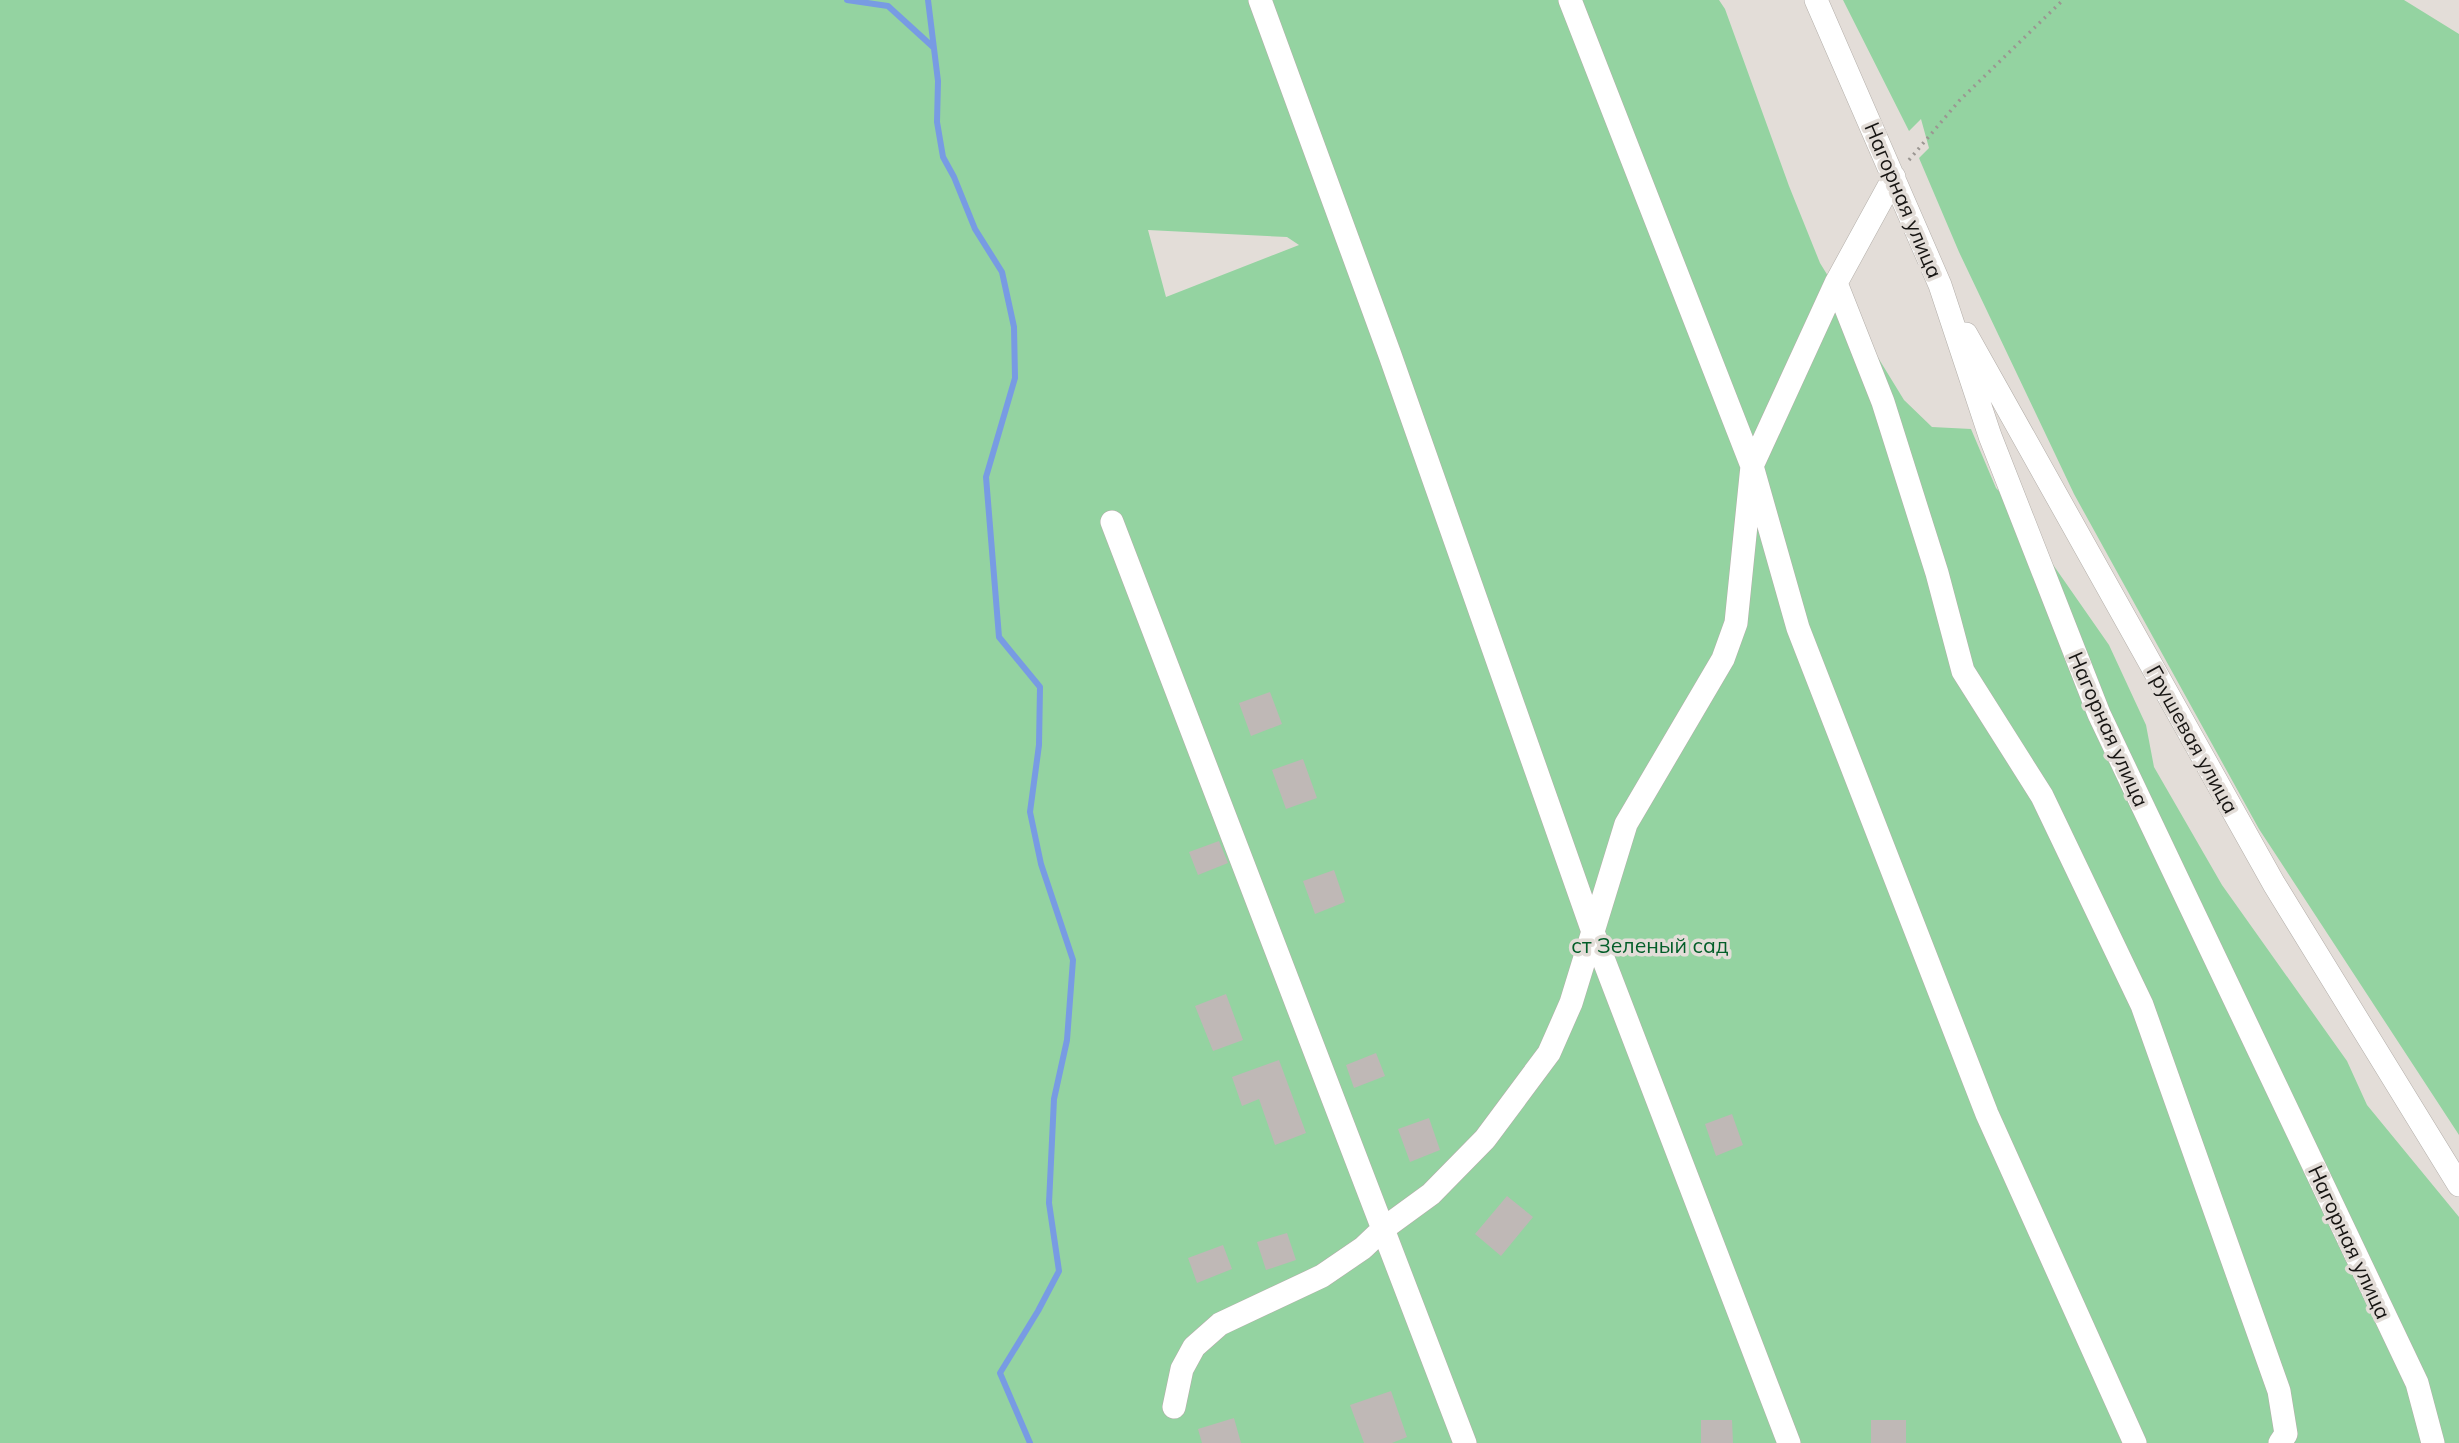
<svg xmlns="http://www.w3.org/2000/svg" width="2459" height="1443" viewBox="0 0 2459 1443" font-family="Mulish,sans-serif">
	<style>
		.green { fill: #94d3a1; fill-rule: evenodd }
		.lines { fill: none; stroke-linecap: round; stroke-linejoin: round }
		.stream { stroke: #789be3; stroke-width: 6 }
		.building { fill: #bfb8b6 }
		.street-casing { stroke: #b3aea9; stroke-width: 24 }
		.path { stroke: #9b9692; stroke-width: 3.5; stroke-dasharray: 2 5; stroke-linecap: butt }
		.street { stroke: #fff; stroke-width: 23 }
		.labels { text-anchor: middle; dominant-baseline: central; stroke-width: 7; stroke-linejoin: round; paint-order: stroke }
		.street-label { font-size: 21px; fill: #171513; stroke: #e3ddd8 }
		.park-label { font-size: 21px; fill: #035e29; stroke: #e3ddd8 }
	</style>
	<rect width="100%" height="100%" fill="#e3ddd8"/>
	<!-- green -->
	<path class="green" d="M0,0h1719l6,9 64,177 31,77 84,137 28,27 39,2 25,59 12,12 101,145 37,80 8,42 68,118 125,176 20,44 92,112v226h-2459zM1148,230l139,7 12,8 -133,52z
		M1843,0h561l55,34v1101l-200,-306 -185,-335 -115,-242 -40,-94 10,-10 -8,-29 -12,12z"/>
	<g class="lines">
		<!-- stream -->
		<path class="stream" d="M847,0l41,6 45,41
			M928,0l10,81 -1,41 6,35 11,20 21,52 27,43 12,55 1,51 -29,99 13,160 41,50 -1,58 -9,67 11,52 32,96 -6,80 -13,59 -5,104 10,68 -21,40 -38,62 30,70"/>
	</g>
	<!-- building -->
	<path class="building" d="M1270,692l12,32 -31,12 -12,-33z
		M1303,759l14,39 -31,11 -14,-39z
		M1219,841l9,22 -30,12 -9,-23z
		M1334,870l11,32 -30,12 -12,-33z
		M1226,994l17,46 -30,11 -18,-45z
		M1376,1053l9,23 -31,12 -8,-23z
		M1279,1060l27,73 -31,12 -16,-46 -17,7 -10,-29z
		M1732,1114l11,31 -27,11 -11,-32z
		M1429,1118l11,32 -30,12 -12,-33z
		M1507,1196l26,21 -32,39 -26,-22z
		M1287,1233l9,27 -30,10 -9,-28z
		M1223,1245l9,24 -35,14 -9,-25z
		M1391,1391l16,46 -15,6h-28l-14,-38z
		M1234,1418l7,25h-39l-4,-14z
		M1701,1420h31l1,23h-32z
		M1871,1420h35v23h-35z"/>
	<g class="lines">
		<!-- street casing -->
		<g class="street-casing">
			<path id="street" d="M1260,0l130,355 203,577 196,511
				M1570,0l182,466 46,162 189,486 148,329
				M1816,0l124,285 50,151 109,278 318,669 16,60
				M1836,283l47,119 54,171 26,98 79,125 100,209 137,386 7,43 -6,9
				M1966,334l308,550 185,301
				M1112,522l353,921
				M1174,1407l8,-38 12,-22 26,-23 102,-48 41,-28 20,-19 48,-35 54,-55 64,-86 22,-50 55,-179 97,-165 13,-36 16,-157 84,-183 58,-106"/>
		</g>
		<!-- path -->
		<path class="path" d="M1909,160l50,-59 104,-101"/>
		<!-- street -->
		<use href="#street" class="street"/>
	</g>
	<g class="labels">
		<!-- street labels -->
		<g class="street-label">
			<text transform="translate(1904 200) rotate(67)">Нагорная улица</text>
			<text transform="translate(2109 729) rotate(66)">Нагорная улица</text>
			<text transform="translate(2193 739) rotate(61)">Грушевая улица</text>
			<text transform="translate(2350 1242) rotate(65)">Нагорная улица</text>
		</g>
		<!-- park labels -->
		<g class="park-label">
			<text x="1650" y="945">ст Зеленый сад</text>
		</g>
	</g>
</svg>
